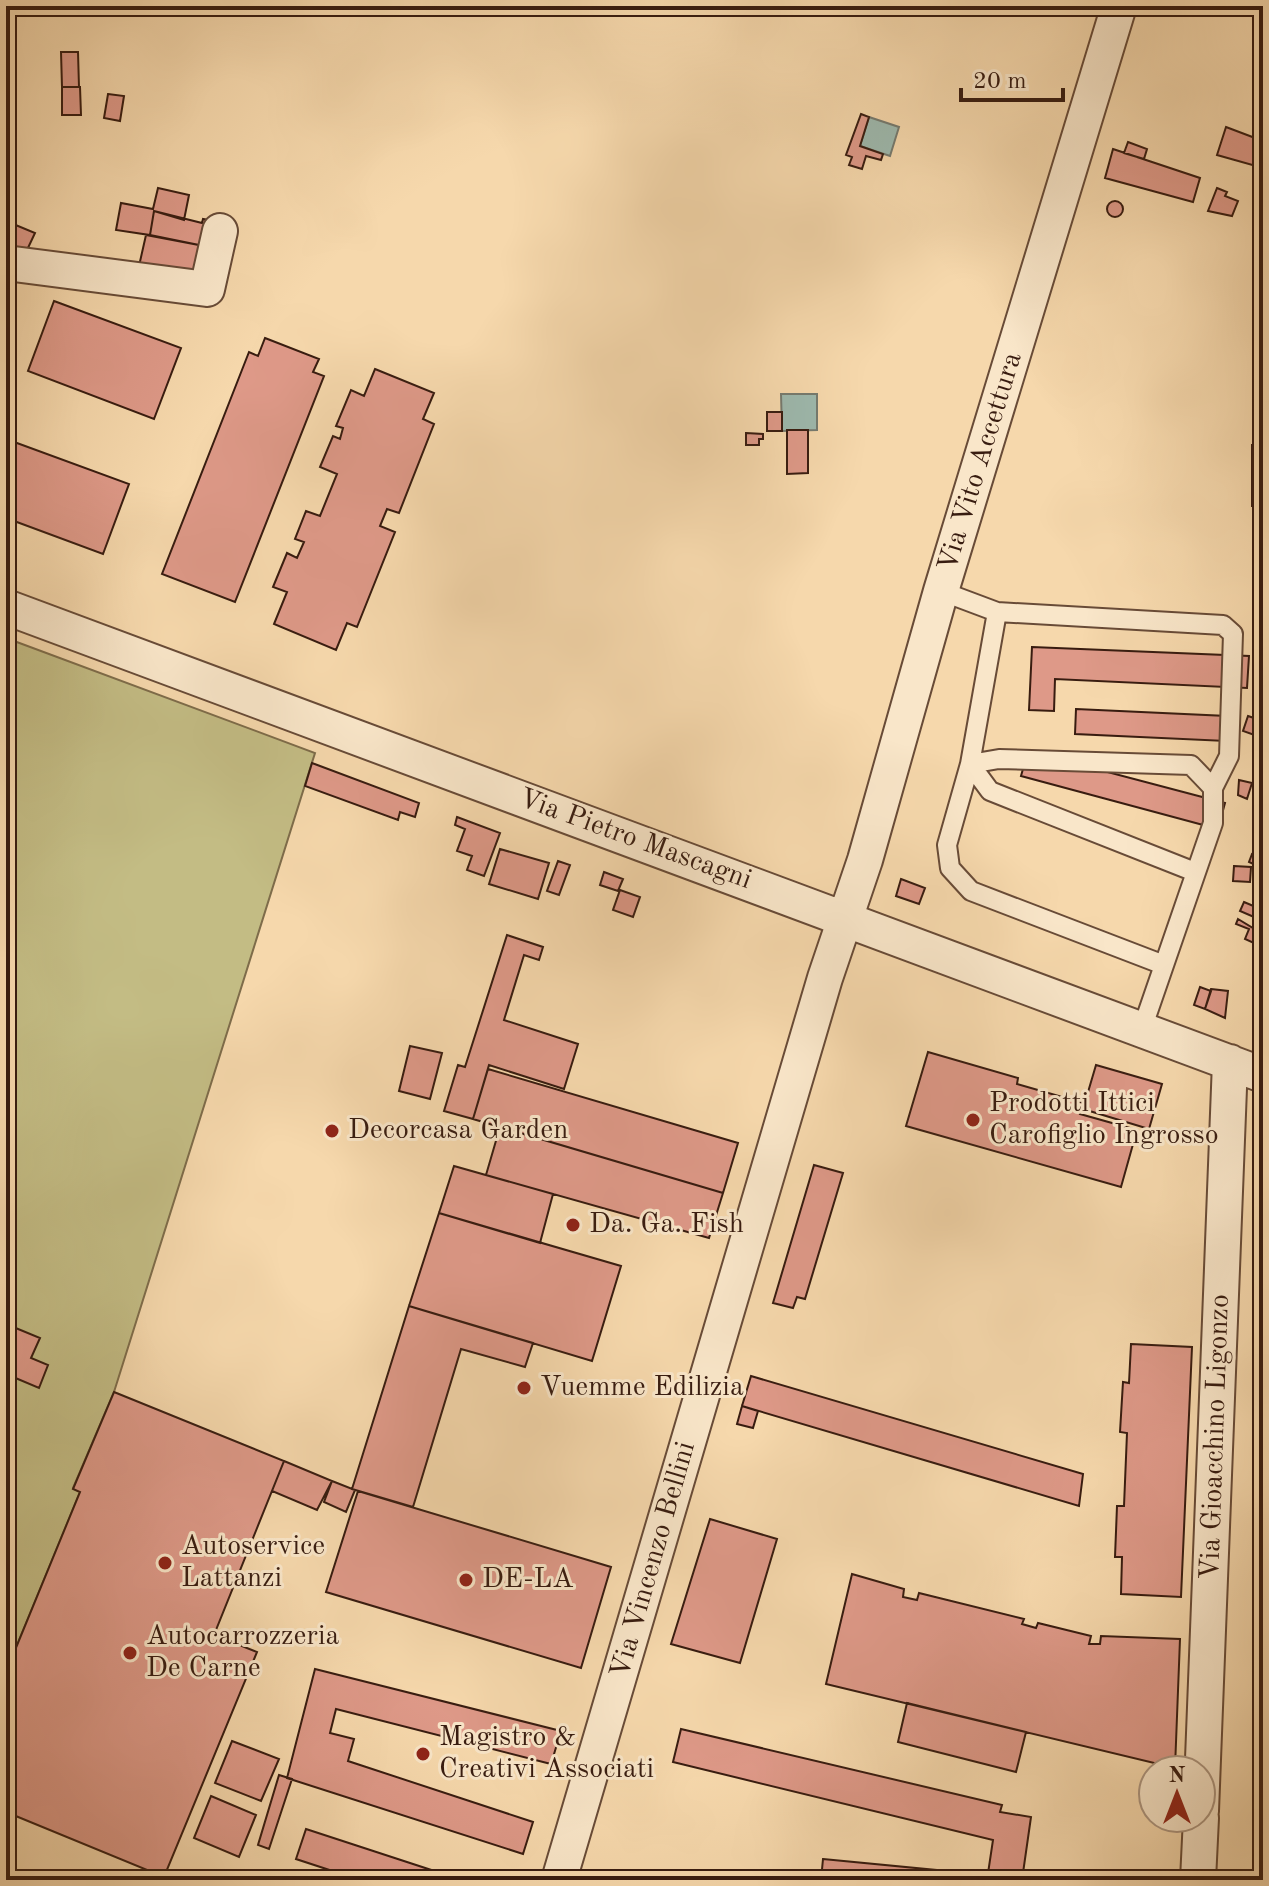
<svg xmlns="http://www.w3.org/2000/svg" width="1269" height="1886" viewBox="0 0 1269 1886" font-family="'Old Standard TT',serif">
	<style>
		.green { fill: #c3bc84; stroke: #7e6c4a; stroke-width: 2 }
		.water { fill: #9db9ae; stroke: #757a6f; stroke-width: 2 }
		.building { fill: #de9988; stroke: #381c10; stroke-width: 2 }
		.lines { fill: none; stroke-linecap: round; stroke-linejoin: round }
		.lane-casing { stroke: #684b37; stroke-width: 22 }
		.street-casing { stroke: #684b37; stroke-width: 38 }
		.lane { stroke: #f9e6c9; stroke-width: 18 }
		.street { stroke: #f9e6c9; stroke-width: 34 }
		.poi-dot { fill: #8f2418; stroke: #f9e6c9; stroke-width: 3 }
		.labels { text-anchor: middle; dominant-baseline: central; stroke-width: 6; stroke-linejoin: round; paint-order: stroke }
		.street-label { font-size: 28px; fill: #381c10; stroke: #f9e6c9 }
		.poi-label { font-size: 28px; fill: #381c10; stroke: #f9e6c9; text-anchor: start }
	</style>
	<rect width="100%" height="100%" fill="#f6d8ac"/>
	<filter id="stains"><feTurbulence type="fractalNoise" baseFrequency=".0025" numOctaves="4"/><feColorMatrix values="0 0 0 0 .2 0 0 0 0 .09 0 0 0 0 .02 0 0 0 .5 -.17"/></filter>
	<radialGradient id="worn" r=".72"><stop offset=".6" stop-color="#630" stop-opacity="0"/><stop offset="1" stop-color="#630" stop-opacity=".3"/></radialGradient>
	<!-- green -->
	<path class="green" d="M6,638l309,115 -201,639 -41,96 7,4 -74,180z"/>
	<!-- water -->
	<path class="water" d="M869,117l30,10 -9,29 -30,-10z
		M781,394h36v36l-35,1z"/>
	<!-- building -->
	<path class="building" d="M61,52h17l1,35h-17z
		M62,87h18l1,28h-19z
		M108,94l16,2 -4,25 -16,-3z
		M861,114l8,3 -9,29 23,8 -2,6 -15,-4 -4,13 -13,-4 3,-8 -6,-2z
		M1226,127l37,14v27l-46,-13z
		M1128,142l19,7 -3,10 -20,-6z
		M1113,149l87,29 -7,24 -88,-24z
		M158,188l31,7 -5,25 -30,-9 -4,24 -34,-5 5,-27 32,6z
		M1217,188l10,4 -2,4 13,5 -6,15 -24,-5z
		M1107 209a8 8 0 1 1 16 0a8 8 0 1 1-16 0Z
		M154,211l48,12 1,-4 6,1 -5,26 -54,-11z
		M6,221l29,12 -8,17 -21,3z
		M146,235l58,11 -6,32 -59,-12z
		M54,301l127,47 -27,71 -126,-48z
		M265,338l54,21 -6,13 11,4 -89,226 -73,-28 87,-222 9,4z
		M375,369l59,24 -11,26 11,5 -35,89 -12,-4 -7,17 15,6 -38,95 -10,-4 -11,27 -62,-26 13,-32 -14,-5 14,-34 10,5 7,-16 -9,-3 11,-28 14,5 17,-42 -17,-7 13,-31 7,3 3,-11 -7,-2 15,-36 13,6z
		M767,412h15v19h-15z
		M787,430h21v43l-21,1z
		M746,433l17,1v5h-4v6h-13z
		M6,439l123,45 -26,70 -97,-36z
		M1252,445h11v50l-7,11h-4z
		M1256,572h7v27l-8,-1z
		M1032,647l217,9 -2,32 -192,-9 -1,32 -25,-1z
		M1076,709l151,7 -1,25 -151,-7z
		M1248,716l15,5v17l-20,-7z
		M1028,751l197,52 -7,26 -197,-53z
		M312,763l107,40 -4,14 -15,-5 -2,8 -93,-34z
		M1239,780l13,3 -5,16 -9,-4z
		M457,817l43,16 -16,43 -17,-6 5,-14 -15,-5 8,-22 -10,-4z
		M500,849l49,14 -11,36 -49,-15z
		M1252,854l11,5 -1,9 -13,-6z
		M558,861l12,4 -11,30 -12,-4z
		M1234,866l17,1 -1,15 -17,-1z
		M604,872l19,7 -5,12 -18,-6z
		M901,879l24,9 -6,16 -23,-8z
		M620,890l20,7 -7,20 -20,-7z
		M1244,902l19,8 -2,10 -21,-9z
		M1238,919l23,14 -5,11 -11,-5 4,-10 -13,-5z
		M507,935l36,12 -4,13 -15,-5 -20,65 74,24 -14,45 -75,-24 -16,54 -29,-8 14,-46 7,2z
		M1200,987l11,4 -6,18 -11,-4z
		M1211,989l17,2 -3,27 -20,-9z
		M410,1046l32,7 -12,46 -31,-8z
		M928,1052l90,26 -1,6 66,19 -3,11 57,16 -16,57 -215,-61z
		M1096,1065l66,19 -13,45 -66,-20z
		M488,1069l250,74 -15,50 -250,-74z
		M500,1127l223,66 -14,45 -223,-63z
		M814,1165l29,8 -38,126 -8,-2 -4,11 -20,-5z
		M454,1166l99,28 -13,49 -101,-30z
		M439,1213l182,53 -29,95 -183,-55z
		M409,1306l124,37 -8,24 -64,-18 -48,158 -61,-18z
		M6,1324l34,14 -9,20 17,7 -9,23 -33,-14z
		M1131,1344l61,3 -11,250 -60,-3 1,-37h-7l2,-51h7l3,-73 -7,-1 3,-50 6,1z
		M751,1376l332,98 -4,32 -337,-100z
		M114,1392l170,69 -70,174 43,17 -93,225 -158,-65v-140l74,-180 -7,-3z
		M742,1406l16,5 -5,17 -16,-4z
		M284,1461l48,20 -15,29 -45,-19z
		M332,1481l23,9 -9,22 -22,-10z
		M358,1491l253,76 -30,101 -255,-76z
		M710,1519l67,20 -37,124 -69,-19z
		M852,1574l52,15 -1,8 14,3 2,-7 105,26 -2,5 14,4 2,-5 53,13 -2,8h11l1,-8 79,3 -5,129 -349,-84z
		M315,1669l246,62 -10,33 -215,-55 -6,24 24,6 -6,22 185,61 -10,32 -236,-76z
		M907,1703l119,29 -10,40 -118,-30z
		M681,1729l321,76 -2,7 31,5 -9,63h-35l6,-40 -320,-78z
		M232,1741l47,18 -18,42 -46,-18z
		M279,1775l13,4 -23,70 -11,-4z
		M211,1796l45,19 -17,42 -45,-19z
		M306,1829l156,51h-102l-64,-21z
		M823,1859l113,11 -1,10h-114z"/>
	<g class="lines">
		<!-- lane casing -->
		<g class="lane-casing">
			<path id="lane" d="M941,591l56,21 226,13 10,9 -4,122 -16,32
				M997,612l-27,152 -23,81 3,23 21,23 193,74
				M1142,1029l71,-206v-35l-22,-23 -192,-6 -29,5 20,27 205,81"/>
		</g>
		<!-- street casing -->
		<g class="street-casing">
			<path id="street" d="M6,263l201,26 13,-58
				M6,607l1257,468
				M1201,1811l29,-749
				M559,1880l266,-902 40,-118 76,-269 178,-585
				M1198,1880l3,-62"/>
		</g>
		<!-- lane -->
		<use href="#lane" class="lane"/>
		<!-- street -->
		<use href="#street" class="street"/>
	</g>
	<!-- markers -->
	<g class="poi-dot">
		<circle cx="973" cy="1120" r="8"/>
		<circle cx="332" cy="1131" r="8"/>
		<circle cx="573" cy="1225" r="8"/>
		<circle cx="524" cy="1388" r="8"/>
		<circle cx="165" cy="1563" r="8"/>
		<circle cx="466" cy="1580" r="8"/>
		<circle cx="130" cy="1653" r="8"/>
		<circle cx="423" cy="1754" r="8"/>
	</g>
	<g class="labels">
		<!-- street labels -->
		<g class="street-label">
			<text transform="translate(981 462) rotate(-73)">Via Vito Accettura</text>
			<text transform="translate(635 840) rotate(20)">Via Pietro Mascagni</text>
			<text transform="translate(1216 1437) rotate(-88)">Via Gioacchino Ligonzo</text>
			<text transform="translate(654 1560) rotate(-74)">Via Vincenzo Bellini</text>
		</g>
		<!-- poi labels -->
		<g class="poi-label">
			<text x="989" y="1104">Prodotti Ittici<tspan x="989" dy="32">Carofiglio Ingrosso</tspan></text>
			<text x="348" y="1131">Decorcasa Garden</text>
			<text x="589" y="1225">Da. Ga. Fish</text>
			<text x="540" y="1388">Vuemme Edilizia</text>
			<text x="181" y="1547">Autoservice<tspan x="181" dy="32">Lattanzi</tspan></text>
			<text x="482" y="1580">DE-LA</text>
			<text x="146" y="1637">Autocarrozzeria<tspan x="146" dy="32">De Carne</tspan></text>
			<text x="439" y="1738">Magistro &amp;<tspan x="439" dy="32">Creativi Associati</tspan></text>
		</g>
	</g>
	<!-- margin -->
	<rect width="1269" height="1886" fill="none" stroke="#f6d8ac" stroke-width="32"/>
	<rect x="8" y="8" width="1253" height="1870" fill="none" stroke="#381c10" stroke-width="4"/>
	<rect x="16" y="16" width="1237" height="1854" fill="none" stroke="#381c10" stroke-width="2"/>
	<!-- north arrow -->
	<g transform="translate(1177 1794)"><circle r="38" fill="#f9e6c9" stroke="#ac957f" stroke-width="2"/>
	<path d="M0-6L14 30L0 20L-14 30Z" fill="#8f2418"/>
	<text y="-12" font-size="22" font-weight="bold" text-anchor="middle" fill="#381c10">N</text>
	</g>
	<!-- scale -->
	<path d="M961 88v12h102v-12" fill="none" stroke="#381c10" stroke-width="4"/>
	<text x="973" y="88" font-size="24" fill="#381c10" stroke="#f9e6c9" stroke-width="6" paint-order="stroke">20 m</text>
	<rect width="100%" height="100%" filter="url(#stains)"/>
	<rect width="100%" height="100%" fill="url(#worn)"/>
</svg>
